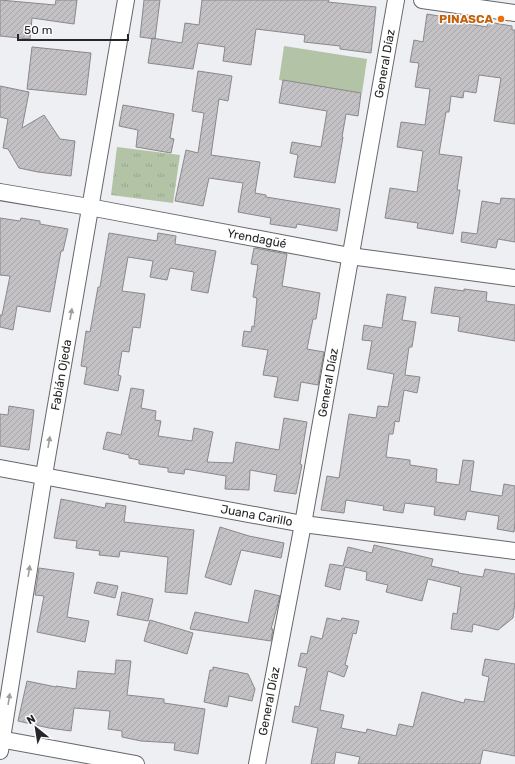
<svg xmlns="http://www.w3.org/2000/svg" width="515" height="764" viewBox="0 0 515 764" font-family="Rubik,sans-serif">
	<style>
		.grass { fill: url(#grass-tufts) }
		.pitch { fill: #b2c3a6 }
		.building { fill: url(#building-hatch); stroke: #8a888b }
		.lines { fill: none; stroke-linecap: round; stroke-linejoin: round }
		.street-casing { stroke: #66676a; stroke-width: 18 }
		.street { stroke: #fff; stroke-width: 16 }
		.oneway { fill: #9d9d9e }
		.food-dot { fill: #e8710a; stroke: #fbfcff; stroke-width: 1.5 }
		.labels { text-anchor: middle; dominant-baseline: central; stroke-width: 3; stroke-linejoin: round; paint-order: stroke }
		.food-label { font-size: 12px; font-weight: bold; fill: #c56008; stroke: #fbfcff; text-anchor: end }
		.street-label { font-size: 12px; fill: #262628; stroke: #fbfcff }
	</style>
	<defs>
		<pattern id="grass-tufts" width="24" height="20" patternUnits="userSpaceOnUse"><rect width="24" height="20" fill="#b2c3a6"/><path d="M3 7l-1-3M5 7V3M7 7l1-3M15 17l-1-3M17 17v-4M19 17l1-3" fill="none" stroke="#99a78f"/></pattern>
		<pattern id="building-hatch" width="6" height="6" patternUnits="userSpaceOnUse"><rect width="6" height="6" fill="#c3c1c4"/><path d="M-1 1l2-2M0 6l6-6M5 7l2-2" fill="none" stroke="#a7a6a8"/></pattern>
	</defs>
	<rect width="100%" height="100%" fill="#edeff2"/>
	<!-- grass -->
	<path class="grass" d="M117,147l63,8 -7,48 -62,-8z"/>
	<!-- pitch -->
	<path class="pitch" d="M284,46l83,13 -5,34 -83,-13z"/>
	<!-- building -->
	<path class="building" d="M0,0l55,5 1,-5h21l-3,24 -42,-6 -2,21 -30,-3z
		M144,0h16l-5,39 -15,-2z
		M202,0h127l-1,2 48,5 -5,46 -31,-4v-3l-36,-4 1,-7 -49,-6 -5,36 -28,-4 2,-14 -27,-4 -5,26 -45,-6 4,-25 30,5 3,-20 14,2z
		M427,14l36,6v3l24,4 1,-5 24,4v4h3v94l-21,-3 7,-43 -22,-3 -3,18 -12,-2 -1,7 -12,-2 -2,16h-3l-7,42 23,3 -5,33h3l-7,44 -36,-6 1,-5 -33,-5 5,-30 27,4 6,-41 -26,-4 4,-25 24,3 5,-36 -15,-2 4,-24 -9,-1 4,-22 9,2z
		M32,47l59,6 -5,42 -59,-6z
		M198,71l34,5 -4,25 -9,-2 -8,56 49,7 -5,31 11,2v2l74,12 -3,22 -40,-7 -1,4 -26,-4 1,-6 -33,-6 5,-29 -34,-5 -6,28 -28,-5 11,-51 12,3 6,-40 -12,-2z
		M283,80l78,13 -3,23 -12,-2 -4,23h1l-8,46 -41,-6 4,-22 -8,-2 2,-11 29,5 6,-36 -48,-8z
		M0,86l29,6 -7,36 22,-13 16,24 15,2 -4,35 -33,-4 -19,-4 -11,-19 -5,-1 5,-29 -8,-2z
		M123,105l51,9 -4,24 4,1 -3,14 -35,-6 2,-17 -19,-4z
		M501,198l14,1v43l-17,-3 -2,9 -35,-6 1,-10 15,2 5,-33 18,3z
		M0,218l20,3 1,-3 19,3v3l28,5 -5,22h-2l-11,61 -33,-6 -4,24 -13,-3v-12h2l8,-39 -10,-1z
		M109,233l48,8 1,-8 18,3 -1,8 41,7 -8,42 -17,-3 3,-18 -24,-4 -3,12 -17,-3 3,-16 -25,-4 -6,34 23,3 -5,34 -7,-1 -4,25 -7,-1 -4,24 3,1 -3,15 -34,-7 3,-17 -6,-1 5,-35 4,1 8,-45h2z
		M254,248l33,6 -5,32 38,7 -4,26h-3l-6,30 17,3 -6,33 -17,-3 -3,19 -24,-4 4,-20 -15,-2 5,-25 -26,-4 2,-15 7,1 1,-6 2,1 3,-29 -4,-1 5,-32 -7,-1z
		M435,287l29,4v-2l23,3 -1,9 29,4v36l-57,-10 2,-14 -29,-4z
		M387,294l19,3 -4,23 14,2 -4,25h-3l-4,28 15,2 -3,16 -13,-3 -5,32 -4,-1 -2,13h-4l-3,23 24,3v5l27,4 -1,13 23,3 4,-25 11,1 -4,30 32,5 2,-12 11,2v37l-1,9 -17,-3 2,-13 -32,-5 -2,9 -31,-5 1,-8 -30,-4 -2,10 -20,-3 1,-4 -38,-6 -2,13 -23,-3 6,-34 12,2 10,-64 27,4 2,-12 10,1 6,-33 -27,-5 5,-28 -10,-1 2,-15 18,3z
		M131,388l13,2 -3,18 15,3 -1,9 6,1 -3,15 34,5 2,-13 19,4 -6,30 26,1 3,-21 43,8 5,-32 23,4 -7,42 2,1 -6,29 -22,-3 3,-16 -27,-5 -1,20 -24,-1 1,-13 -41,-7 -1,5 -16,-2v-4l-29,-4v-4l-10,-2v-3l-26,-6 4,-17 14,3z
		M9,406l25,4 -5,40 -29,-4v-32l8,1z
		M61,499l44,9 1,-5 20,3 -2,16 70,8 -7,64 -22,-2 3,-35 -48,-6 -1,6 -20,-2 1,-4 -24,-3 1,-7 -23,-3z
		M220,527l29,9 35,7 -3,15 -40,-8 -10,35 -26,-8z
		M374,545l59,14 -2,7 28,6 -1,1 25,4 2,-8 30,5v28l-2,16 -15,12 -25,-6 -1,8 -21,-3 2,-16 4,1 4,-27 -33,-8 -6,22 -36,-9 2,-7 -22,-5 1,-8 -22,-5 -5,23 -15,-4 5,-22 13,2 5,-19 24,6z
		M39,568l35,5 -7,44 22,4 -4,21 -48,-10 7,-36 -9,-1z
		M97,582l21,4 -3,12 -21,-5z
		M255,590l25,6 -9,33h2l-2,12 -81,-12 5,-17 53,11z
		M122,592l31,7 -5,22 -31,-6z
		M327,618l14,3 1,-3 17,3 -3,13 -3,-1 -8,32 3,1 -4,11 -16,-6 -8,39 24,5 -3,13 25,5 1,-4 29,7 3,-12 14,3 9,-35 42,11 1,-4 19,3 5,-25 -7,-2 3,-16 30,5v92l-32,-6 -3,14h-122l2,-7 -24,-5 -2,12h-23l7,-36 -26,-6 3,-16 4,1 8,-39 -9,-2 3,-13 6,1 4,-18 11,3z
		M150,620l43,13 -6,21 -43,-13z
		M116,660l15,1 -4,34 37,4v4l41,6 -7,45 -24,-4 1,-7 -34,-2 -19,-4v-6l-14,-2 2,-18 -36,-3 -3,23 -22,-3 -31,-7 9,-40 29,6v-1l20,3 2,-18 37,3z
		M213,667l35,7 7,15 -3,12 -23,-5 -2,11 -23,-5 6,-32h3z"/>
	<g class="lines">
		<!-- street casing -->
		<g class="street-casing">
			<g id="street">
				<path d="M422,0l93,13"/>
				<path id="s1" d="M0,192l89,15 261,49 165,22"/>
				<path id="s2" d="M0,468l303,56 212,27"/>
				<path d="M0,739l136,25"/>
				<path id="s3" d="M0,751l44,-276 82,-475"/>
				<path id="s4" d="M257,764l46,-240 93,-524"/>
			</g>
		</g>
		<!-- street -->
		<use href="#street" class="street"/>
	</g>
	<!-- one-way arrows -->
	<defs><path id="oneway-solid" d="M-6-.8H1V-3.2L6.5 0L1 3.2V.8H-6Z"/></defs>
	<g class="oneway">
		<use href="#oneway-solid" transform="translate(71 314) rotate(-80)"/>
		<use href="#oneway-solid" transform="translate(49 442) rotate(-80)"/>
		<use href="#oneway-solid" transform="translate(29 571) rotate(-81)"/>
		<use href="#oneway-solid" transform="translate(9 699) rotate(-81)"/>
	</g>
	<!-- markers -->
	<circle class="food-dot" cx="501" cy="19" r="4"/>
	<g class="labels">
		<!-- food labels -->
		<g class="food-label">
			<text x="493" y="19">PINASCA</text>
		</g>
		<!-- street labels -->
		<g class="street-label">
			<text stroke="none"><textPath href="#s4" startOffset="712">General Díaz</textPath></text>
			<text stroke="none"><textPath href="#s1" startOffset="261">Yrendagüé</textPath></text>
			<text stroke="none"><textPath href="#s3" startOffset="381">Fabián Ojeda</textPath></text>
			<text stroke="none"><textPath href="#s4" startOffset="388">General Díaz</textPath></text>
			<text stroke="none"><textPath href="#s2" startOffset="261">Juana Carillo</textPath></text>
			<text stroke="none"><textPath href="#s4" startOffset="64">General Díaz</textPath></text>
		</g>
	</g>
	<!-- north arrow -->
	<g transform="translate(36 728) rotate(330)" stroke="#fbfcff" stroke-width="3" paint-order="stroke">
	<path d="M0-3L7 15L0 10L-7 15Z" fill="#262628"/>
	<text y="-6" font-size="11" font-weight="bold" text-anchor="middle" fill="#262628">N</text>
	</g>
	<!-- scale -->
	<path d="M18 34v6h110v-6" fill="none" stroke="#262628" stroke-width="2"/>
	<text x="24" y="34" font-size="12" fill="#262628" stroke="#fbfcff" stroke-width="3" paint-order="stroke">50 m</text>
</svg>
